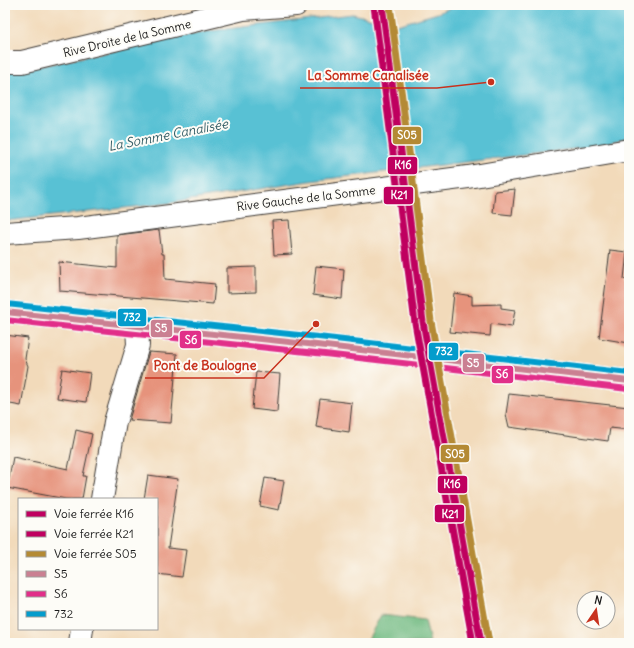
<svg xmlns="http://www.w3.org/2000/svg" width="634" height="648" viewBox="0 0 634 648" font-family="Delius,sans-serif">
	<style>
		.forest { fill: #70b980; stroke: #466a4e }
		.water { fill: #58c1d4; stroke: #3a6e78 }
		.building { fill: #e6937b }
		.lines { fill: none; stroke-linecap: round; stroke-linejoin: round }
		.minor-casing { stroke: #3c3834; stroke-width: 24 }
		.primary-casing { stroke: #3c3834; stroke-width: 24 }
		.minor { stroke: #fff; stroke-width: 22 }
		.primary { stroke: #fff; stroke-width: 22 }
		.bus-1-casing { stroke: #fdfcf7; stroke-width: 9 }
		.bus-2-casing { stroke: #fdfcf7; stroke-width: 9 }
		.bus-3-casing { stroke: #fdfcf7; stroke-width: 9 }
		.bus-1 { stroke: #ca8092; stroke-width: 6 }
		.bus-2 { stroke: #e12f89; stroke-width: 6 }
		.bus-3 { stroke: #049ccc; stroke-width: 6 }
		.rail-1-casing { stroke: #fdfcf7; stroke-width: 10 }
		.rail-2-casing { stroke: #fdfcf7; stroke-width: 10 }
		.rail-3-casing { stroke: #fdfcf7; stroke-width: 10 }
		.rail-1 { stroke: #bf005f; stroke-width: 7 }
		.rail-2 { stroke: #bf005f; stroke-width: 7 }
		.rail-3 { stroke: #b48a34; stroke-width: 7 }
		.labels { text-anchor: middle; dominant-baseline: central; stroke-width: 4; stroke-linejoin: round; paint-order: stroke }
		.street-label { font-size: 12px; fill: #1c1c1c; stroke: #fdfcf7 }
		.water-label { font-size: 13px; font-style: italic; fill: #345e66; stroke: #fdfcf7 }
		.leader { fill: none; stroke: #c8321e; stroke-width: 1.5 }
		.callout-dot { fill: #c8321e; stroke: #fdfcf7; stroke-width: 1.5 }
		.callout-label { font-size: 13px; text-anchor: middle; font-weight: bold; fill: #c8321e; stroke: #fdfcf7; stroke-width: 4; stroke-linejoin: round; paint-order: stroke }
		.line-badge { stroke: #fdfcf7; stroke-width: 1.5 }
		.badge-label { font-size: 11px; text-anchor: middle; font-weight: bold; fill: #fff }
	</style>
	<rect width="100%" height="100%" fill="#fdfcf7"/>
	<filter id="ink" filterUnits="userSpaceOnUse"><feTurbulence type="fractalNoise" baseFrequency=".025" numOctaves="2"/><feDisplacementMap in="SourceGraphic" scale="8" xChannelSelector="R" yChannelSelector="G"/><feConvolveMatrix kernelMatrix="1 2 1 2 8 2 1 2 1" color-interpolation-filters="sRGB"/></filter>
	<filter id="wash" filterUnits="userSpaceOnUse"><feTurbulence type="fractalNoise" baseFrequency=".012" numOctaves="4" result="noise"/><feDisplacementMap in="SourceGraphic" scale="16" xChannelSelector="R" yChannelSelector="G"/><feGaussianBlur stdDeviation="0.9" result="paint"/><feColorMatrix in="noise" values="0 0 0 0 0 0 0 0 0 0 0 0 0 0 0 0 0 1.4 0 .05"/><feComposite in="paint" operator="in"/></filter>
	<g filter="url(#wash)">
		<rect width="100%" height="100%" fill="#f2daba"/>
		<!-- forest -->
		<path class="forest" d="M381,615l44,5 5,23h-64z"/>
		<!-- water -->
		<path class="water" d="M457,5h172v132l-31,9 -288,35 -140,22 -165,18v-151l26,-2 179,-37 143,-17 44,11 41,-12z"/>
		<g id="blocks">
			<!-- building -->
			<path class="building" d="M515,189l-3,26 -19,-2 2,-22z
				M289,220l3,34 -18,1 -2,-34z
				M159,230l3,24h2l1,25 50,5 -2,20 -153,-13 -1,-29 58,6v-33z
				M610,250l17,2 -3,27 5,-1 -2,48h2v17l-30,-5z
				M316,266l28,3 -2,30 -29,-4z
				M256,267v25l-29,1v-25z
				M454,293l18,3v9l29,-1v4l14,2 -3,17 -21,-3 -1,12 -40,-4z
				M5,335l23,3 -3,21 3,7 -7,40 -16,-3z
				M149,352l28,2 -6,69 -42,-3z
				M62,369l28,4 -4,29 -29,-4z
				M256,372l24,2 -3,38 -25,-3z
				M509,394l120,13v23l-19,-2 -2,13 -99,-14 -3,-13z
				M320,399l32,4 -3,29 -33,-5z
				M76,430l16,4 -9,42h3l-4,23h-16l-59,-11 6,-31 55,12z
				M148,475l30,4 -10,69 18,2 -4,27 -25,-3v-75h-13z
				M265,478l19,3 -5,29 -19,-4z"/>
		</g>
	</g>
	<g filter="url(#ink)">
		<use href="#blocks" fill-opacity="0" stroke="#3c3834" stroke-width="1"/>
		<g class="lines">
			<!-- minor casing -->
			<g class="minor-casing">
				<path id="minor" d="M5,62h17l221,-53 53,-4
					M5,233l73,-5 390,-51 161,-27
					M102,499l13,-77 23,-77 -1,-18
					M80,643l2,-14"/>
			</g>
			<!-- primary casing -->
			<g class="primary-casing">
				<path id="primary" d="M5,312l312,33 312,36"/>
			</g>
			<!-- minor -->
			<use href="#minor" class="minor"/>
			<!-- primary -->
			<use href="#primary" class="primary"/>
			<!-- bus-1 casing -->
			<g class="bus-1-casing">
				<path id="bus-1" d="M5,312l312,33 312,36"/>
			</g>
			<!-- bus-2 casing -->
			<g class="bus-2-casing">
				<path id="bus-2" d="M5,320l311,33 312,36"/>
			</g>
			<!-- bus-3 casing -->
			<g class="bus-3-casing">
				<path id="bus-3" d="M6,304l312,33 311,36"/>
			</g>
			<!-- bus-1 -->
			<use href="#bus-1" class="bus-1"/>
			<!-- bus-2 -->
			<use href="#bus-2" class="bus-2"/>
			<!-- bus-3 -->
			<use href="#bus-3" class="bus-3"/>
			<!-- rail-1 casing -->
			<g class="rail-1-casing">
				<path id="rail-1" d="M382,5l41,317 58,321"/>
			</g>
			<!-- rail-2 casing -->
			<g class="rail-2-casing">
				<path id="rail-2" d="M374,6l41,317 58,320"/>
			</g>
			<!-- rail-3 casing -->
			<g class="rail-3-casing">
				<path id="rail-3" d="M390,5l41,316 58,321"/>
			</g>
			<!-- rail-1 -->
			<use href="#rail-1" class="rail-1"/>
			<!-- rail-2 -->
			<use href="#rail-2" class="rail-2"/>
			<!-- rail-3 -->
			<use href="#rail-3" class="rail-3"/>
		</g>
	</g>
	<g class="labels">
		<!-- street labels -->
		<g class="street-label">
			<text transform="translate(127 38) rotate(-13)">Rive Droite de la Somme</text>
			<text transform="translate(306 198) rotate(-7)">Rive Gauche de la Somme</text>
		</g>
		<!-- water labels -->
		<g class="water-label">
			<text transform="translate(168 135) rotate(-11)">La Somme Canalisée</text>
		</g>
	</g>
	<!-- callouts -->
	<path class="leader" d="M491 82L437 88H300M316 324L264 378H145"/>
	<g class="callout-dot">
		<circle cx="491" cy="82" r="4"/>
		<circle cx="316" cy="324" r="4"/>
	</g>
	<g class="callout-label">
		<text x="368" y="80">La Somme Canalisée</text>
		<text x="205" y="370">Pont de Boulogne</text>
	</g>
	<g class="line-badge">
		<rect x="392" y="126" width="30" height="19" rx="4" fill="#b48a34"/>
		<rect x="387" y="156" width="31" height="19" rx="4" fill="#bf005f"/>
		<rect x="383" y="186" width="31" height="19" rx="4" fill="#bf005f"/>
		<rect x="117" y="308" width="30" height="19" rx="4" fill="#049ccc"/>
		<rect x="150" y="319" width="23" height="19" rx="4" fill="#ca8092"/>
		<rect x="179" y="330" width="23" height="19" rx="4" fill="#e12f89"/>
		<rect x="428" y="342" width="31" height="19" rx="4" fill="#049ccc"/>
		<rect x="462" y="353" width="23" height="20" rx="4" fill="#ca8092"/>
		<rect x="491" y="365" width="23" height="19" rx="4" fill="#e12f89"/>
		<rect x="440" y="444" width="30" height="19" rx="4" fill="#b48a34"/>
		<rect x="437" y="475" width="31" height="19" rx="4" fill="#bf005f"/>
		<rect x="434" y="504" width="31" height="19" rx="4" fill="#bf005f"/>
	</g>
	<g class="badge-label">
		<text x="407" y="139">S05</text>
		<text x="403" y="169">K16</text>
		<text x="399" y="199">K21</text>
		<text x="132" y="321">732</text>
		<text x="161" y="332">S5</text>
		<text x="191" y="344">S6</text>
		<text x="444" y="355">732</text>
		<text x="473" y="367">S5</text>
		<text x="502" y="378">S6</text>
		<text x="455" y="458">S05</text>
		<text x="452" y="488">K16</text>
		<text x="450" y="518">K21</text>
	</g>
	<!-- margin -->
	<rect width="634" height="648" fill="none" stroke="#fdfcf7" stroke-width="20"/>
	<!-- legend -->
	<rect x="18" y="498" width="140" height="132" fill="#fdfcf7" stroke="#a3a29f"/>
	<rect x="26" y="511" width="20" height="6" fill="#bf005f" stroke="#a3a29f"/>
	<text x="54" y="518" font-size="12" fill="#1c1c1c">Voie ferrée K16</text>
	<rect x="26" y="531" width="20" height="6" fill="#bf005f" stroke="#a3a29f"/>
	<text x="54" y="538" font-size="12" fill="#1c1c1c">Voie ferrée K21</text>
	<rect x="26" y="551" width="20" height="6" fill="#b48a34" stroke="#a3a29f"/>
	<text x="54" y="558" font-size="12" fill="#1c1c1c">Voie ferrée S05</text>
	<rect x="26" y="571" width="20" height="6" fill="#ca8092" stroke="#a3a29f"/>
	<text x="54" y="578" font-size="12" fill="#1c1c1c">S5</text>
	<rect x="26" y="591" width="20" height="6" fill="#e12f89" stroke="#a3a29f"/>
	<text x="54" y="598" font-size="12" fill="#1c1c1c">S6</text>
	<rect x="26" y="611" width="20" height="6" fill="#049ccc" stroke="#a3a29f"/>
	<text x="54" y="618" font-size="12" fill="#1c1c1c">732</text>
	<!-- north arrow -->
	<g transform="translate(596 610) rotate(13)"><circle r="19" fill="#fdfcf7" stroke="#a3a29f"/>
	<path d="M0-3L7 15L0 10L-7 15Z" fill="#c8321e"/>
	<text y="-6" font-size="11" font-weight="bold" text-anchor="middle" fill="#1c1c1c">N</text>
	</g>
</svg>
